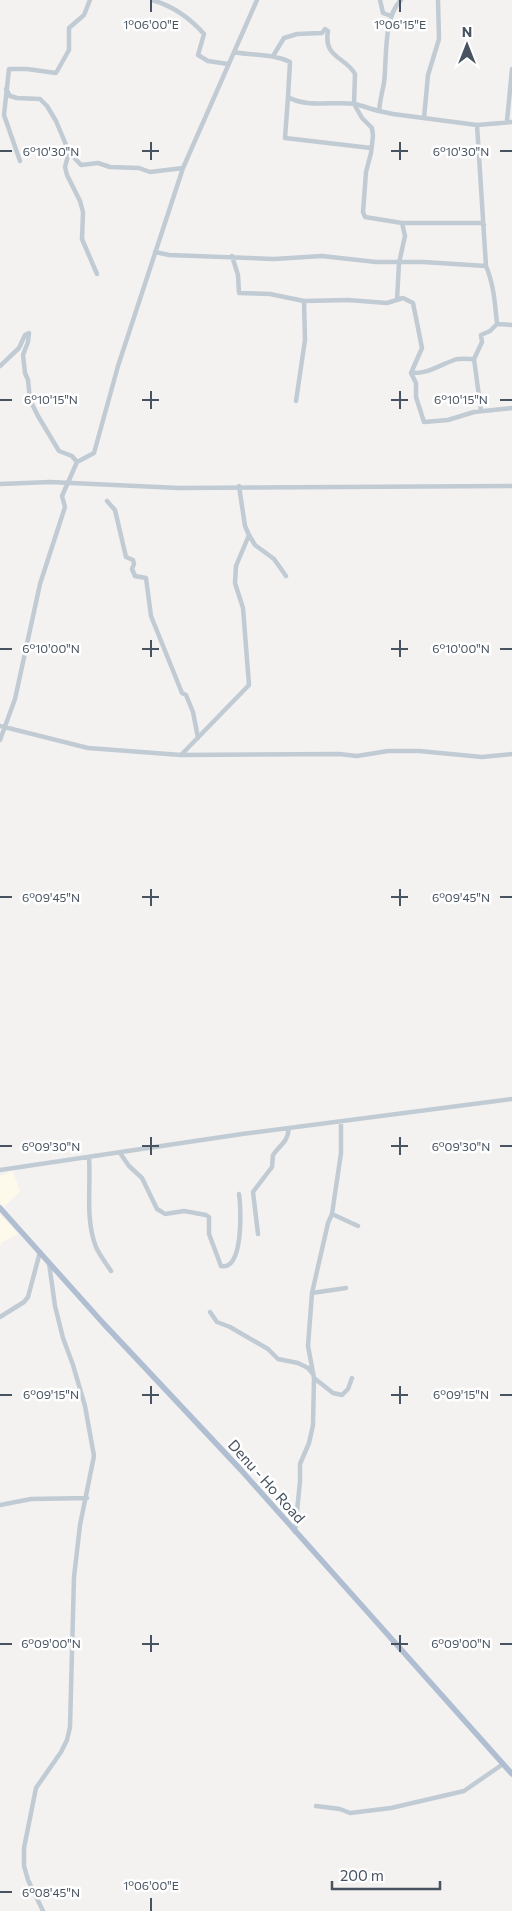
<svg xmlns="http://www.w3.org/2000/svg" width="512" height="1911" viewBox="0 0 512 1911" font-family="Commissioner,sans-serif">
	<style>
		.commercial { fill: #fdf9eb }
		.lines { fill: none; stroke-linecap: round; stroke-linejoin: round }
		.minor { stroke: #c1cbd4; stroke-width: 4.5 }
		.major { stroke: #afbfd1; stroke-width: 5.5 }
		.ticks { fill: none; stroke: #475360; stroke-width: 2 }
		.labels { text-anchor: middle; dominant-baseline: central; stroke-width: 5; stroke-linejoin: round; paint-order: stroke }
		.street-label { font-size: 15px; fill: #475360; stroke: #fff }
		.ticks-label { font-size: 12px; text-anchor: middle; fill: #475360; stroke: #fff; stroke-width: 5; stroke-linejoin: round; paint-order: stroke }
	</style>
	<rect width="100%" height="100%" fill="#f4f1f1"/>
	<!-- commercial -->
	<path class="commercial" d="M13,1171l7,21 -16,15 -4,-4v-27z
		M0,1214l18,20 -17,9 -1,5z"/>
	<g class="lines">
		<!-- minor -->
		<path class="minor" d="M152,0c21,6 38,18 52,34l-6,21 10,6 20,3
			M380,0l3,13 8,3
			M234,52c19,4 38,1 56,10l-2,35c17,11 48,4 67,7 8,2 16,5 24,7 1,-10 3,-19 5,-28 3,-24 -1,-66 17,-83
			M273,56l11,-18 13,-4 25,-1 3,-4 3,2c-5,27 18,26 27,43l-1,30 8,14 10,10 1,8 -2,17 -5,19 -3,40 2,5 37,6h79l3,2
			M6,89l4,7 7,2 23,1 7,7 9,15 13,31 12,13 17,-2 12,4 29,1 11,4 33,-4
			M288,97l-3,41 86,10
			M379,111l14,3 84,11 35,-3
			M424,118l4,-43 11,-36 -1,-39
			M507,121l5,-52
			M477,125l9,141c8,19 9,38 11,58l-7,7 -9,4 1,7 -8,17 7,52
			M69,152l-4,15 2,8 13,26 3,11 -1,27 15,35
			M20,161l-16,-46 5,-46h18l29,4 13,-23v-22l15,-13 6,-15
			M155,252l14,3 105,4 48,-3 54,6h47l63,4
			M232,256l6,19 1,18 31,1 34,7 44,-1 39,3 16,-5 10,5 9,45 -11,25 5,10v14l8,25 24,-2 26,-8 38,-4
			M397,300l2,-37 6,-27 -3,-13
			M497,324l15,1
			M0,366l19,-18 6,-13 4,-2 -1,9 -5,13 2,18 3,7 2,20 8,16 21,35 13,5 5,6 17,-9 24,-87 65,-198 74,-168
			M411,373c16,1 27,-7 43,-13 5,-2 14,-1 20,-1
			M296,401l9,-61 -1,-39
			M0,484l50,-2 129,6 333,-2
			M107,501l8,9 11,47 7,3 1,4 -2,5 3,7 11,2 5,38 31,77 4,2 7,17 5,26
			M249,535l6,10 19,14 12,17
			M0,726l88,22 93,7 158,-1 18,2 31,-5h31l63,6 30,-3
			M0,740l15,-41 25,-115 25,-77 -3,-11 15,-34
			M181,755l68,-70 -6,-77 -8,-25 1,-17 13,-31 -4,-9 -6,-40
			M120,1153l9,13 13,12 15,31 5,3 3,2 19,-3 22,4 3,2v17l12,32c23,5 20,-59 18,-72
			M89,1157c2,30 -4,62 7,90 4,9 10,16 15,24
			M0,1170l242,-36 270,-35
			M332,1214l26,12
			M258,1234l-5,-42 19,-25 1,-12c8,-12 14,-11 16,-27
			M312,1293l34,-5
			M210,1312l7,10 13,5 38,22 10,10 20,4 10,5 5,6
			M0,1317l24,-15 4,-5 12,-45
			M314,1378l19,15 9,2 6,-6 4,-11
			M0,1505l31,-6 56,-1
			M295,1532l5,-51v-17l9,-21 4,-18 1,-47 -6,-32 4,-53 16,-70 4,-9 9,-61v-31
			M316,1806l24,3 10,4 41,-5 73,-17 39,-27
			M43,1911l-15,-31 -4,-14v-18l12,-60 25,-36 6,-12 3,-13 4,-150 6,-52 14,-69 -9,-50 -12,-41 -10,-27 -8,-32 -6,-43"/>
		<!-- major -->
		<path class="major" d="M0,1208l103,115 138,147 271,304"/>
	</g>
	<!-- ticks -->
	<path class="ticks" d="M151,0v12M400,0v12M151,142v18M400,142v18M0,151h12M142,151h17M391,151h17M500,151h12M151,391v18M400,391v18M0,400h12M142,400h17M391,400h17M500,400h12M151,640v17M400,640v17M0,649h12M142,649h17M391,649h17M500,649h12M151,889v17M400,889v17M0,897h12M142,897h17M391,897h17M500,897h12M151,1137v18M400,1137v18M0,1146h12M142,1146h17M391,1146h17M500,1146h12M151,1386v18M400,1386v18M0,1395h12M142,1395h17M391,1395h17M500,1395h12M151,1635v17M400,1635v17M0,1644h12M142,1644h17M391,1644h17M500,1644h12M0,1892h12M151,1898v13"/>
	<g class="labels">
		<!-- street labels -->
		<g class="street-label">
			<text transform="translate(267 1481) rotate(48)">Denu - Ho Road</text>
		</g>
	</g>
	<g class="ticks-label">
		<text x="151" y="29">1°06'00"E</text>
		<text x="400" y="29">1°06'15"E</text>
		<text x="51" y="156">6°10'30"N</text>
		<text x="461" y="156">6°10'30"N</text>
		<text x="51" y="404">6°10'15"N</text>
		<text x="461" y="404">6°10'15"N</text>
		<text x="51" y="653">6°10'00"N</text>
		<text x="461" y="653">6°10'00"N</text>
		<text x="51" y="902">6°09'45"N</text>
		<text x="461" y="902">6°09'45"N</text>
		<text x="51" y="1151">6°09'30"N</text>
		<text x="461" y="1151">6°09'30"N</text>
		<text x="51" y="1399">6°09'15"N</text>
		<text x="461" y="1399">6°09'15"N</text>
		<text x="51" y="1648">6°09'00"N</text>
		<text x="461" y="1648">6°09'00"N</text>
		<text x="151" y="1890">1°06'00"E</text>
		<text x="51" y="1897">6°08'45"N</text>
	</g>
	<!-- north arrow -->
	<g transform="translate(467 45)" stroke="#ffffff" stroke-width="4" paint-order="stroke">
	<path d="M0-4L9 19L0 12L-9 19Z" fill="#475360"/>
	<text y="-8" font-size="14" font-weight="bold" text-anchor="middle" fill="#475360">N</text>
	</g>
	<!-- scale -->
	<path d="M332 1881v8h108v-8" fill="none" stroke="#475360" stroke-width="2.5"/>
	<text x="340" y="1881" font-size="15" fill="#475360" stroke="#ffffff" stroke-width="4" paint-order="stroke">200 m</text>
</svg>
